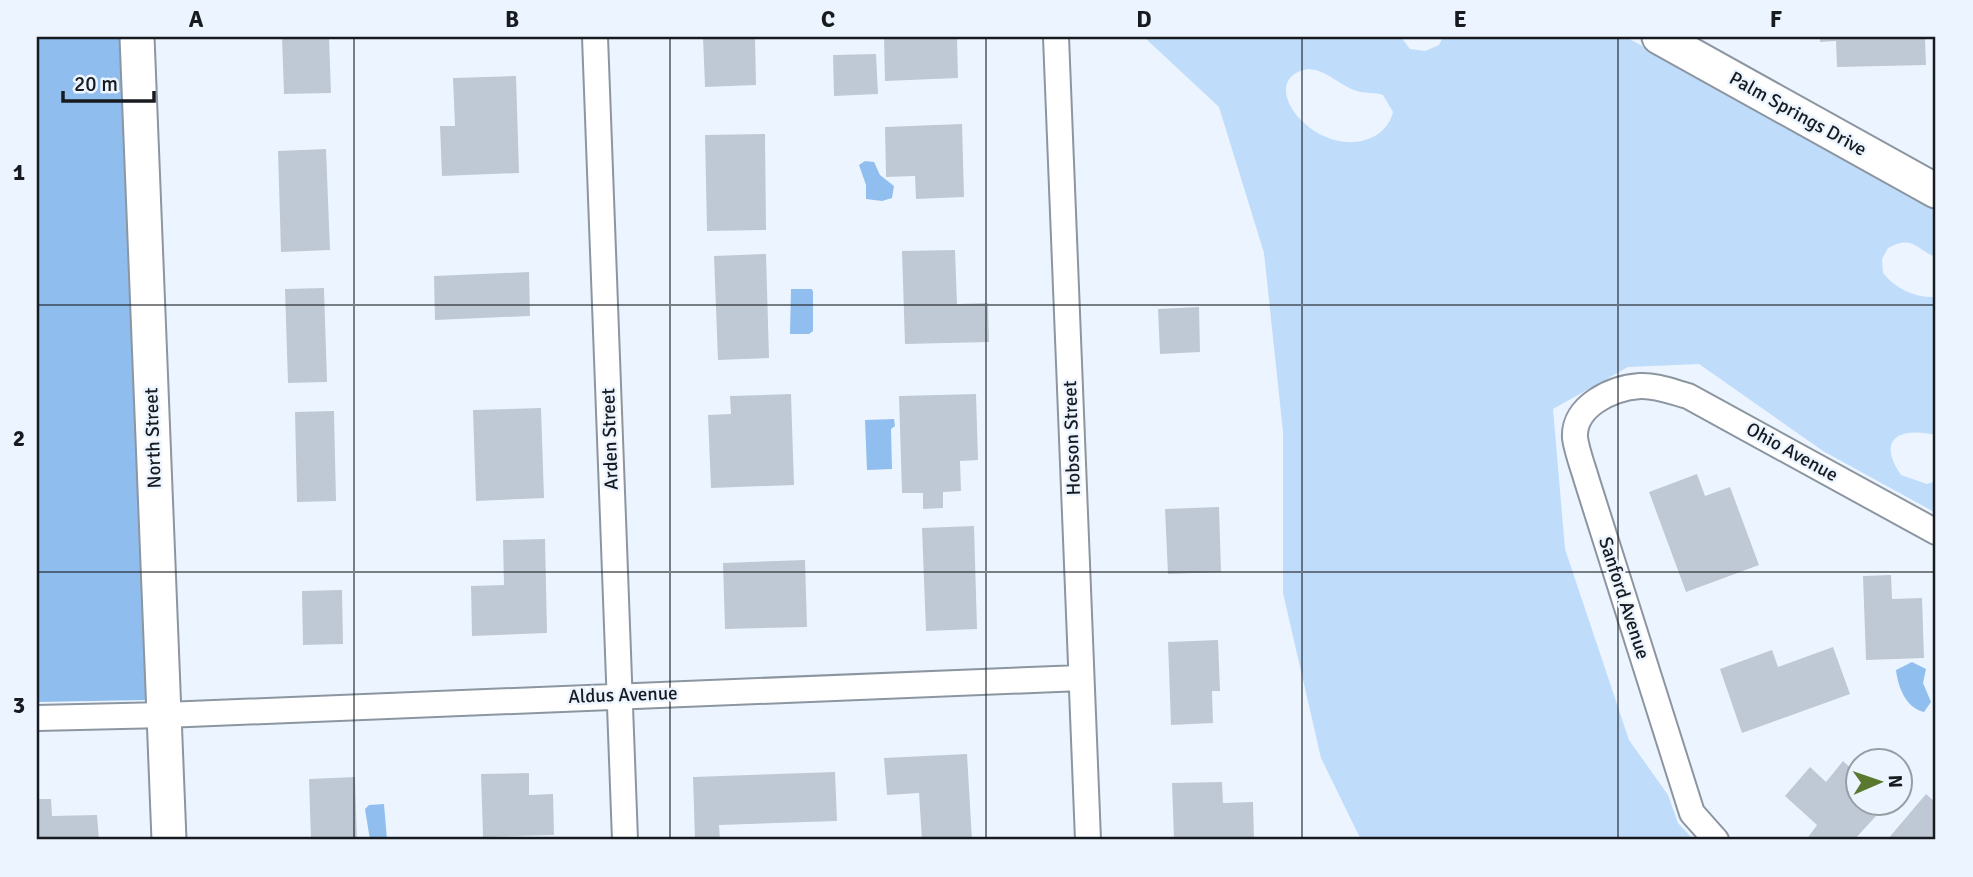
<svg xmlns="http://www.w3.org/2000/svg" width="1973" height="877" viewBox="0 0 1973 877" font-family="Signika,sans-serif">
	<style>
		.green { fill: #c0dcfb; fill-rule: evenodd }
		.forest { fill: #8fbdee }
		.water { fill: #90beef }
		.building { fill: #bfc9d5 }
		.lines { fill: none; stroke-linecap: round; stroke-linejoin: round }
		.street-casing { stroke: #8c96a1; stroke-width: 28 }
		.secondary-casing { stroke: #8c96a1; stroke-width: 37 }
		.street { stroke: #fff; stroke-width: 24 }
		.secondary { stroke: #fff; stroke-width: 33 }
		.grid { fill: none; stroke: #171b1f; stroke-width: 2; stroke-opacity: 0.55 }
		.labels { text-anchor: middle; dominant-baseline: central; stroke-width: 5; stroke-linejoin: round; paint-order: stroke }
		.street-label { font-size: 19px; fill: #171b1f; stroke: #ecf5ff }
		.neatline { fill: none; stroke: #171b1f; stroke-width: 2.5 }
		.grid-label { font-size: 23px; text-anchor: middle; font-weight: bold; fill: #171b1f }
	</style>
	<rect width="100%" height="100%" fill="#ecf5ff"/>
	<!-- green -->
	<path class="green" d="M1144,37h257l9,12 15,2 14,-6 4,-8h183l310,172v48c-20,-7 -22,-23 -48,-9l-6,11 1,14c13,16 32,25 53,24v138c-34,-8 -61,2 -35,40l26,9 9,-3v32l-113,-62 -124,-87 -71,3 -75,42 12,140 64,191 39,55 10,28 16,17h-333l-40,-82 -38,-165v-161l-19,-179 -45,-146zM1308,69c21,1 33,19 53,23 7,2 14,0 22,3l10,17c-3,13 -13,23 -25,27 -54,20 -116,-60 -60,-70z"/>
	<!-- forest -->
	<path class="forest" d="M37,37h83l26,663 -109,2z"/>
	<!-- water -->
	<path class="water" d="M865,161l9,1 6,13 14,11 -2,12 -10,3 -16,-2v-14l-7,-20z
		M791,289h21l1,3v39l-4,3h-19z
		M894,419l1,7 -4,3 1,40 -25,1 -2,-50z
		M1912,662l14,7 -3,14 8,19 -7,10c-18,-4 -26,-25 -28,-42z
		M384,804l3,36h-17l-5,-31 4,-4z"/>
	<!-- building -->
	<path class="building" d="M282,37h47l2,56 -47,1z
		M703,37h52l1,48 -51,2z
		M884,37h73l1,41 -73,3z
		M1820,37h105l1,28 -89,2 -1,-26 -16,1z
		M876,54l2,40 -44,2 -1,-41z
		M516,76l3,97 -77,3 -2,-50h15l-2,-48z
		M962,124l2,73 -48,2 -1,-23 -29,1 -1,-50z
		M765,134l1,96 -59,1 -2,-96z
		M326,149l4,101 -49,2 -3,-101z
		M955,250l2,54 31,-1 1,39 -84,2 -3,-93z
		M766,254l3,104 -51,2 -4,-104z
		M529,272l1,44 -95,4 -1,-44z
		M324,288l3,94 -39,1 -3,-94z
		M1199,307l1,45 -40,2 -2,-45z
		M791,394l3,91 -83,3 -3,-73 23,-1 -1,-18z
		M976,394l2,66 -18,1 1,30 -18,1v16l-20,1v-16h-21l-3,-97z
		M541,408l3,90 -68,3 -3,-91z
		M334,411l2,90 -39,1 -2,-90z
		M1697,474l8,22 25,-9 29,78 -73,27 -37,-100z
		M1219,507l2,65 -53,2 -3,-65z
		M974,526l3,103 -51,2 -4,-103z
		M545,539l2,94 -75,3 -1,-50 33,-1 -1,-45z
		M805,560l2,67 -82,2 -2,-66z
		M1891,575l1,24 30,-1 2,60 -58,2 -3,-84z
		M342,590l1,54 -40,1 -1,-54z
		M1218,640l2,51h-8l1,32 -42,2 -3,-83z
		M1833,647l17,47 -108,39 -22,-64 52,-19 6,17z
		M967,754l5,86h-50l-3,-47 -32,2 -3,-37z
		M1843,761l14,13v30h30l-33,36h-48l11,-15 -32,-29 25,-29 16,15z
		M835,772l2,49 -118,4 1,15h-25l-2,-63z
		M529,773v22l24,-1 1,41 -71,2 -2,-63z
		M355,777l2,63h-46l-2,-61z
		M1222,782l1,21 30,-1 1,38h-80l-2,-57z
		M1926,794l10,9v37h-49z
		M37,799h14l1,17 45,-1 2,25h-62z"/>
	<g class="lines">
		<!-- street casing -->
		<g class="street-casing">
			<path id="street" d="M595,37l30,803
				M1056,37l32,803
				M37,718l128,-3 916,-37
				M1716,840l-24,-27 -105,-332c-4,-14 -10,-29 -12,-43 -2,-32 37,-50 65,-52 15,-1 33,6 48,10l248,136"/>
		</g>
		<!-- secondary casing -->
		<g class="secondary-casing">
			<path id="secondary" d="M137,37l32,803
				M1659,37l277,154"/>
		</g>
		<!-- street -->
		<use href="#street" class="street"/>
		<!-- secondary -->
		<use href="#secondary" class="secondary"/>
	</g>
	<!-- grid -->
	<path class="grid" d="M354,37v803M670,37v803M986,37v803M1302,37v803M1618,37v803M37,305h1899M37,572h1899"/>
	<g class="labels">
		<!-- street labels -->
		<g class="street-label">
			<text transform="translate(1798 114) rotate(29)">Palm Springs Drive</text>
			<text transform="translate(153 438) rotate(-92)">North Street</text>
			<text transform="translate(1072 438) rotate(-92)">Hobson Street</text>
			<text transform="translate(610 439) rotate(-92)">Arden Street</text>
			<text transform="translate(1792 452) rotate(29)">Ohio Avenue</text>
			<text transform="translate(1624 598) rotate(72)">Sanford Avenue</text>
			<text transform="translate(623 695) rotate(-2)">Aldus Avenue</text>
		</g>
	</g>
	<!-- border -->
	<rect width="1973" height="877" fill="none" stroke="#ecf5ff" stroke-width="77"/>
	<!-- north arrow -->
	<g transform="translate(1879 782) rotate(88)"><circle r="33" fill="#ecf5ff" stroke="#979ea5" stroke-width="2"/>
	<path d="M0-5L12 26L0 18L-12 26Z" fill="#5a782e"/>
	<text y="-10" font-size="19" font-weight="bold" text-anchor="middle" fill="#171b1f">N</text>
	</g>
	<!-- scale -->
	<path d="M63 91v10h91v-10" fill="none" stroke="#171b1f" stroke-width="3.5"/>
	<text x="74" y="91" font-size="21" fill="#171b1f" stroke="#ecf5ff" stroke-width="5" paint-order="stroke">20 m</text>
	<rect x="38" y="38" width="1896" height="800" class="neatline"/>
	<g class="grid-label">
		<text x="196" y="27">A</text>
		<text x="512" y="27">B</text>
		<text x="828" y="27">C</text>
		<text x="1144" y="27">D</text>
		<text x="1460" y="27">E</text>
		<text x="1776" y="27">F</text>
		<text x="19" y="180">1</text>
		<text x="19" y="446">2</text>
		<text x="19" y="713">3</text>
	</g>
</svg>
